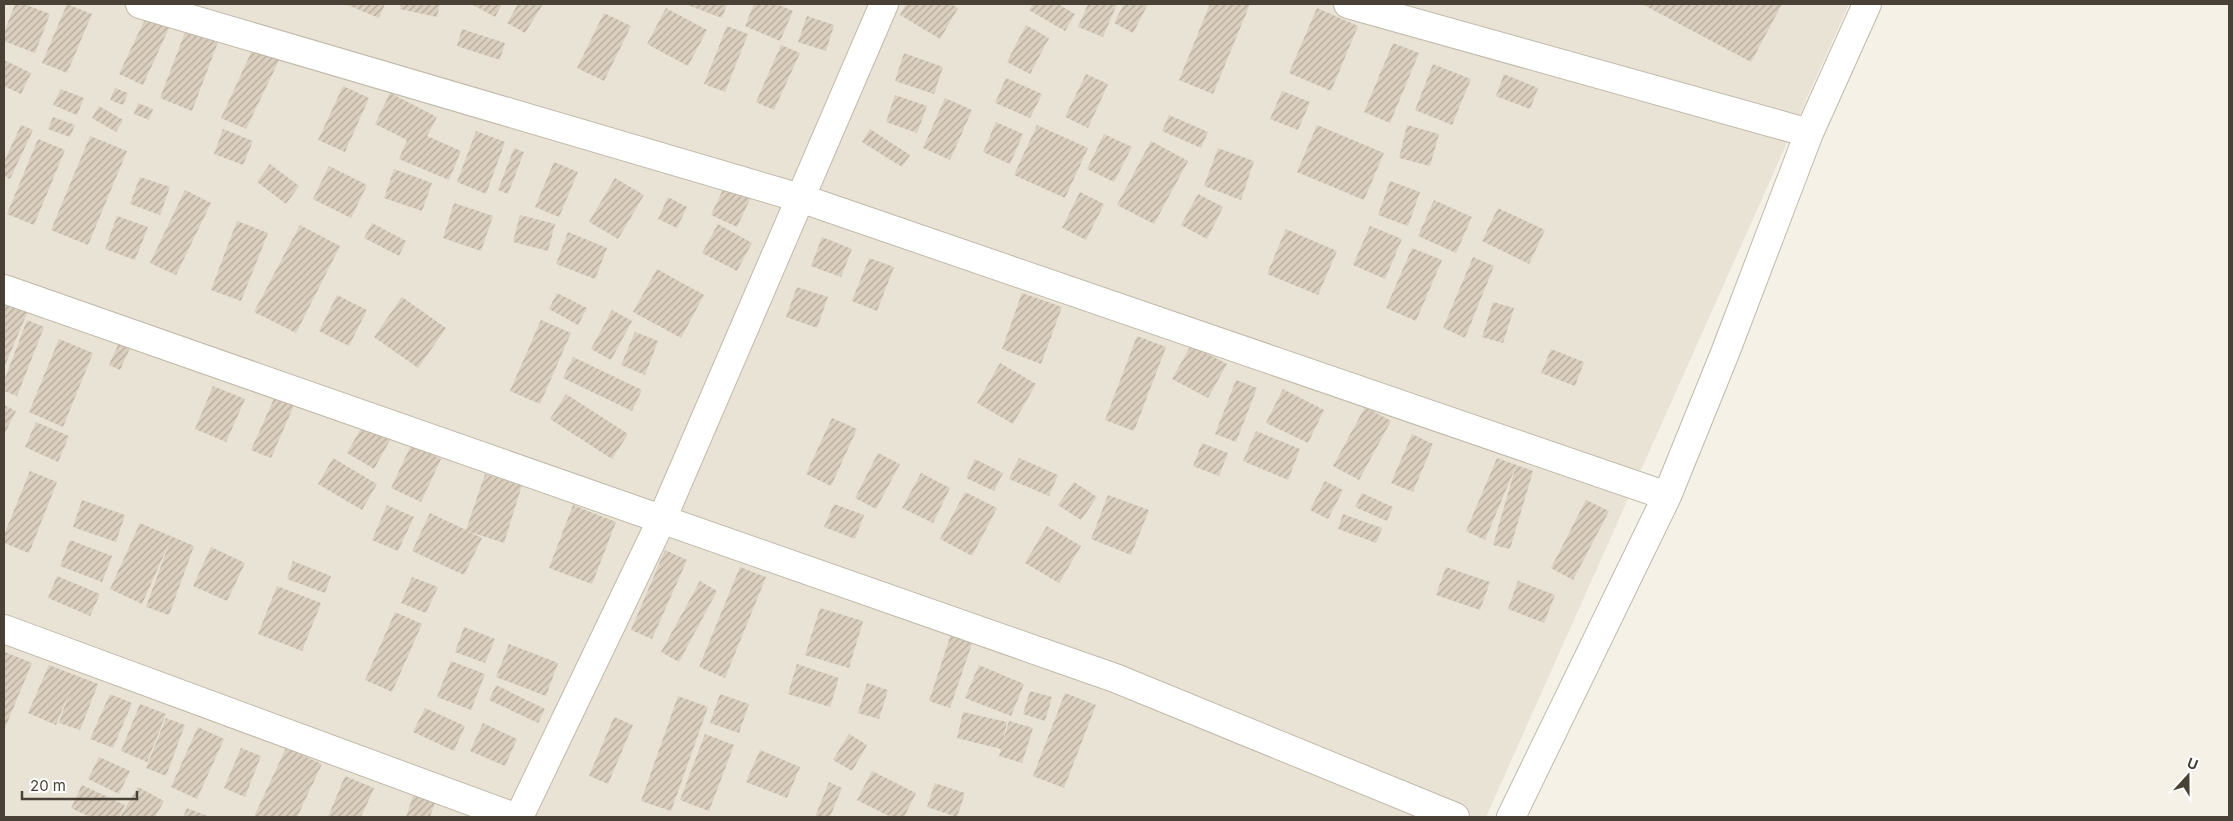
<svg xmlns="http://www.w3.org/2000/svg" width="2233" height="821" viewBox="0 0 2233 821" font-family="Inter,sans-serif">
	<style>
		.residential { fill: #e9e3d5 }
		.building { fill: url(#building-hatch) }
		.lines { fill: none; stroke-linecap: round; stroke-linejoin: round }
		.minor-casing { stroke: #c1b9a9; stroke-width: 30 }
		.minor { stroke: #fff; stroke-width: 28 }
	</style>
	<defs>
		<pattern id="building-hatch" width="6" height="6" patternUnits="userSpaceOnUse" patternTransform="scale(1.25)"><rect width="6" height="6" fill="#dbcfbf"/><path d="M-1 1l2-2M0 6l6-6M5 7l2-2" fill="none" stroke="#b4aa9c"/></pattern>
	</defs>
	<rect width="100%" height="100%" fill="#f5f1e7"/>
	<!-- residential -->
	<path class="residential" d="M4,4h1845l-363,813h-1482z"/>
	<!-- building -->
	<path class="building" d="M15,4h9l26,10 -15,39 -31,-12v-8z
		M67,4l25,10 -25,59 -25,-10z
		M345,4h40l-6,14z
		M401,4h39l-3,13 -37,-8z
		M471,4h31l-7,13z
		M518,4h25l-18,29 -18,-10z
		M685,4h42l-5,14z
		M754,4h23l16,7 -13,30 -35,-15z
		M906,4h45l7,4 -18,31 -40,-24z
		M1033,4h25l17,10 -10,17 -36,-21z
		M1088,4h29l-14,33 -25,-10z
		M1124,4h24l-15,29 -19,-10z
		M1210,4h40l-37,90 -34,-14z
		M1642,4h140l-31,58z
		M666,8l41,22 -19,36 -41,-22z
		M1317,8l41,18 -27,65 -42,-18z
		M604,13l27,13 -27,55 -27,-13z
		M807,16l27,9 -8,26 -28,-9z
		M146,17l23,11 -26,57 -24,-11z
		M189,22l32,12 -29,77 -32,-13z
		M1026,25l23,13 -19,36 -23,-12z
		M727,26l21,8 -23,58 -21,-8z
		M462,29l43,14 -5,17 -43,-14z
		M1393,43l26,10 -29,70 -26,-11z
		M255,44l26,12 -35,73 -25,-11z
		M781,45l19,8 -26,57 -18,-8z
		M904,53l39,14 -9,27 -39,-13z
		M4,60l27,13 -10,21 -17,-8z
		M1433,64l38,15 -19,46 -37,-15z
		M1086,74l22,10 -20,44 -23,-11z
		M1504,74l34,14 -8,21 -34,-13z
		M1006,78l36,16 -12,24 -35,-15z
		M343,86l26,12 -24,54 -27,-12z
		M115,88l13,5 -5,12 -13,-5z
		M61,89l23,9 -7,17 -24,-10z
		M1282,91l28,11 -12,28 -28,-11z
		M390,93l47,24 -10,19 34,15 -12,29 -50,-21 8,-19 -32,-16z
		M895,95l32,11 -10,27 -31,-11z
		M945,98l27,12 -22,50 -27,-12z
		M138,103l15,6 -4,11 -15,-6z
		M99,106l24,14 -7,12 -24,-14z
		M1169,115l39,17 -7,16 -39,-17z
		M53,117l22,8 -5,12 -22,-8z
		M996,122l27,12 -13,30 -27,-12z
		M21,125l12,5 -23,49 -6,-3v-14z
		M1037,125l51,23 -23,50 -51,-23z
		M1317,125l67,28 -20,47 -67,-28z
		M1407,125l32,9 -9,32 -31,-8z
		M223,129l30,12 -10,24 -29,-11z
		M870,129l40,26 -8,12 -40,-25z
		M476,131l29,11 -19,52 -29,-12z
		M1104,134l28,13 -18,35 -27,-13z
		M90,136l37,15 -39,94 -37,-15z
		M38,139l27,11 -31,75 -27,-11z
		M1151,141l37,20 -34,63 -37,-19z
		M514,148l10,4 -16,42 -10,-4z
		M1218,148l36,13 -13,39 -37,-14z
		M554,162l24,10 -19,45 -24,-10z
		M270,164l29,22 -13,18 -29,-22z
		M329,166l38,19 -16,33 -38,-19z
		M394,169l38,14 -10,28 -38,-13z
		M140,177l30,10 -10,28 -30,-11z
		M615,178l29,17 -26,44 -29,-17z
		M727,181l26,12 -16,34 -26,-12z
		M1390,181l30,11 -12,34 -30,-11z
		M185,190l26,13 -35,72 -26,-12z
		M1080,192l24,12 -18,36 -24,-12z
		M1198,194l25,13 -16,32 -26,-14z
		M668,197l19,10 -10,21 -19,-9z
		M1434,200l38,17 -16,36 -38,-17z
		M454,203l39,13 -12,35 -38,-13z
		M1498,208l47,22 -16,34 -47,-23z
		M520,215l35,9 -7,27 -35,-9z
		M117,216l31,11 -13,33 -30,-11z
		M237,221l31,12 -27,68 -30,-11z
		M372,223l34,18 -7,15 -35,-18z
		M718,224l34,19 -15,28 -35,-18z
		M300,225l40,21 -44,87 -42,-21z
		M1370,226l32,13 -17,40 -32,-14z
		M1286,229l51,22 -19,44 -51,-21z
		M568,232l39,16 -12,31 -39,-15z
		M822,237l30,12 -11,28 -30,-11z
		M1412,248l30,12 -26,61 -30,-13z
		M1473,257l21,9 -29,72 -22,-10z
		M869,258l25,9 -17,44 -25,-10z
		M657,269l47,26 -23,43 -48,-26z
		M797,287l31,10 -11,31 -31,-11z
		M557,293l30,15 -9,17 -29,-16z
		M1022,293l40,14 -21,57 -39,-15z
		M337,295l30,15 -18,36 -30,-15z
		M402,297l44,31 -28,40 -44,-31z
		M4,301l24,10 -24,57z
		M1493,302l21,6 -11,35 -21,-6z
		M612,310l20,11 -21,39 -20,-11z
		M27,320l17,7 -27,69 -13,-5v-10z
		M541,320l30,13 -31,71 -30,-13z
		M635,332l23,9 -13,34 -24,-10z
		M1137,336l29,11 -32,84 -29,-11z
		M59,339l34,14 -30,74 -34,-15z
		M119,343l11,5 -10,22 -11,-5z
		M1191,345l36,19 -19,34 -36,-19z
		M1551,349l33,13 -9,24 -34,-13z
		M573,357l69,33 -10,21 -69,-33z
		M1000,363l36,21 -23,40 -36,-21z
		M1236,380l21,8 -21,54 -21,-8z
		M213,386l32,13 -19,43 -31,-13z
		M1283,389l41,21 -16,33 -42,-20z
		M276,394l19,9 -24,55 -20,-8z
		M566,394l62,40 -16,25 -62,-40z
		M4,405l12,6 -12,24z
		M1365,407l26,14 -32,59 -26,-14z
		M367,418l27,15 -20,36 -27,-16z
		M832,418l25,11 -26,57 -25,-12z
		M36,422l33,14 -11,26 -33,-15z
		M1256,431l44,18 -12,31 -45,-19z
		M1412,434l21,10 -20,48 -22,-9z
		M1202,443l26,10 -9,23 -26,-10z
		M411,445l30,14 -20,43 -30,-14z
		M878,453l22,11 -24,45 -21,-11z
		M333,458l44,26 -15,26 -44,-26z
		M1019,458l39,17 -9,21 -40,-17z
		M1497,458l36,13 -23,78 -17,-4 23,-79 -31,74 -19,-9z
		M975,459l28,14 -9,18 -28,-13z
		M30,471l27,11 -28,71 -25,-10v-8z
		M921,473l29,15 -17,35 -31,-15z
		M485,474l37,11 -18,58 -37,-12 15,7 -18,37 -52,-24 18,-38 36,17z
		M1325,481l18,9 -15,29 -18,-9z
		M1074,482l23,15 -16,23 -23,-15z
		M965,492l32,16 -25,48 -32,-17z
		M1362,493l31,14 -6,14 -32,-14z
		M1108,495l41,15 -18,45 -40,-16z
		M82,500l43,15 -9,27 -43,-15z
		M1586,500l23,11 -36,69 -22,-12z
		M834,504l30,11 -9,24 -31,-12z
		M387,505l27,12 -16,34 -26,-11z
		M573,505l43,17 -24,62 -43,-16z
		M1343,514l39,14 -6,15 -38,-14z
		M140,523l54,23 -25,69 -23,-8 24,-66 -28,63 -32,-15z
		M1047,526l34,20 -22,37 -34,-20z
		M70,540l42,16 -10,26 -42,-16z
		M211,547l34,16 -18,38 -34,-15z
		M665,550l22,10 -35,79 -21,-9z
		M293,561l38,15 -6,17 -38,-14z
		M740,567l26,10 -41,101 -26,-11z
		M1446,567l44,15 -10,28 -44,-15z
		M57,576l43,18 -10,22 -42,-18z
		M412,577l26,10 -12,26 -25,-10z
		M700,581l17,10 -38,71 -18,-10z
		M1518,581l37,14 -11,28 -36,-14z
		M277,586l44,17 -19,48 -44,-17z
		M820,608l43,13 -14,47 -44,-13z
		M395,612l27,12 -30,68 -27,-12z
		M464,627l31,12 -10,24 -30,-11z
		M953,628l22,7 -25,73 -21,-7z
		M509,644l49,19 -12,33 -50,-19z
		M5,652l27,11 -28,67v-75z
		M451,661l34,13 -14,36 -34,-13z
		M797,664l42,14 -9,29 -42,-13z
		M49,665l49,19 -18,46 -21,-7 11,-33 -14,35 -28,-12z
		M979,665l45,19 -13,32 -46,-18z
		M867,683l21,7 -9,29 -21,-6z
		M496,685l49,24 -7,14 -49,-23z
		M1030,691l22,6 -7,24 -22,-7z
		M1065,693l31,12 -32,83 -31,-12z
		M110,694l22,9 -19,45 -23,-9z
		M720,694l29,10 -10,29 -29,-10z
		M678,696l30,11 -37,104 -30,-10z
		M140,704l26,10 -19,48 -26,-11z
		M425,708l40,18 -11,25 -41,-19z
		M963,712l44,10 -5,23 7,-24 24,7 -11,35 -23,-7 2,-7 -44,-11z
		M614,717l19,8 -25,59 -19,-8z
		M166,718l19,7 -19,51 -20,-8z
		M483,723l34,16 -12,27 -35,-15z
		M198,727l26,12 -27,60 -26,-12z
		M705,734l29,11 -25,66 -29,-11z
		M849,734l18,11 -15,26 -19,-11z
		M241,748l20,8 -16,41 -21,-9z
		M286,748l36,16 -25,53h-43z
		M760,750l40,17 -13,31 -41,-16z
		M99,757l31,14 -11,23 -31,-15z
		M872,771l44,22 -12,24h-13l-34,-17z
		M345,776l29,12 -13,29h-33z
		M829,782l13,6 -12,29h-15z
		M935,783l30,10 -8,24 -30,-10z
		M417,784l22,7 -9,26h-24z
		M82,785l43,20 -6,12h-29l-19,-9z
		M138,787l26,14 -9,16h-35z
		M187,808l23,9h-27z"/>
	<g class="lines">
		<!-- minor casing -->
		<g class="minor-casing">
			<path id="minor" d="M140,4l660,194 867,298
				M1348,4l461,129
				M4,289l1111,389 340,139
				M4,629l510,188
				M519,817l143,-298 222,-515
				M1511,817l156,-321 58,-143 84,-220 58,-129"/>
		</g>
		<!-- minor -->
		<use href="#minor" class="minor"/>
	</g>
	<!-- border -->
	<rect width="2233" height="821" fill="none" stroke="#494135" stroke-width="10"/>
	<!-- north arrow -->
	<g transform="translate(2188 776) rotate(21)" stroke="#ffffff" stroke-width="4" paint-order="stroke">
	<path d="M0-4L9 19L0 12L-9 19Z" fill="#494135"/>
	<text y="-8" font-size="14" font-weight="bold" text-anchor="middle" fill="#494135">U</text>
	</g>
	<!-- scale -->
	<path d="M22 791v8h115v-8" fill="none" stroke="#494135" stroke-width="2.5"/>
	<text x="30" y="791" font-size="15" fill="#494135" stroke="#ffffff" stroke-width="4" paint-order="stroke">20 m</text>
</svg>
